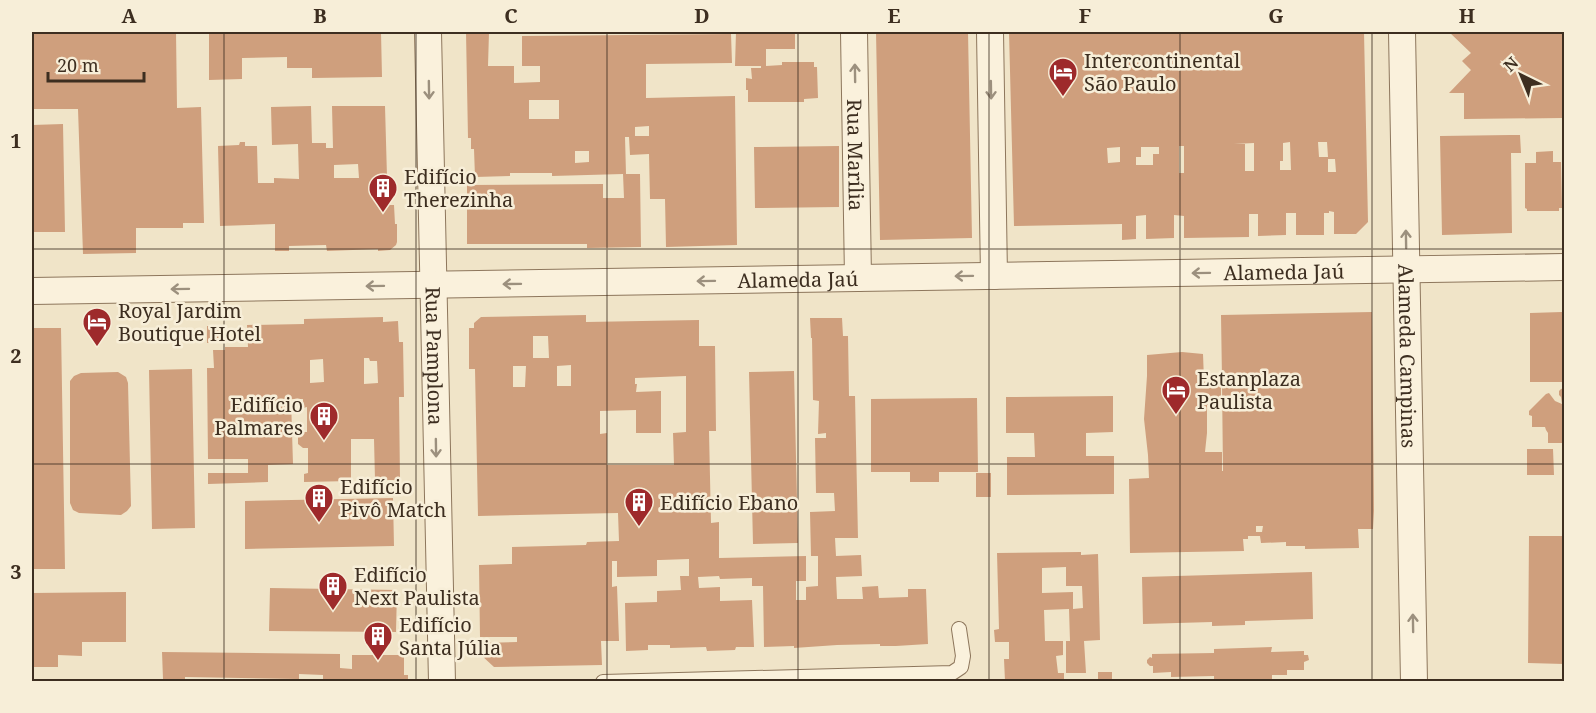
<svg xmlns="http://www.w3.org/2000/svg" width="1596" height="713" viewBox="0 0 1596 713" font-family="'Noto Serif',serif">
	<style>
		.building { fill: #cf9f7d; fill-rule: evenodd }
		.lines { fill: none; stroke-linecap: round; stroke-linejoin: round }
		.lane-casing { stroke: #8d765c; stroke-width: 16 }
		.street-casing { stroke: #8d765c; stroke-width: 28 }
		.lane { stroke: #faf1dc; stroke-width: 14 }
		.street { stroke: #faf1dc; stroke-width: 26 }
		.oneway { stroke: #9c907e }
		.grid { fill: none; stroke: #3d2e20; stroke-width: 1.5; stroke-opacity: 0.55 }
		.labels { text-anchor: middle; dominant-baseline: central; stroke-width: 5; stroke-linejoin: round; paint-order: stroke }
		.poi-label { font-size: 20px; fill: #3d2e20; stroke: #f7eed8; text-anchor: start }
		.street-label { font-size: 20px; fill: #3d2e20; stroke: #f7eed8 }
		.neatline { fill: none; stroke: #3d2e20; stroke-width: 2 }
		.grid-label { font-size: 20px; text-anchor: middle; font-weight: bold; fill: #3d2e20 }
	</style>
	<rect width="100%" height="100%" fill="#f0e4c8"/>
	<!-- building -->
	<path class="building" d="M32,32h144l1,76 24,-1 3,116h-21v5h-47v25l-53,1 -5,-145h-46z
		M209,32h172l1,45 -70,1v-10h-25v-11l-45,1v21l-33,1z
		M466,32h23l-1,34h26v17l26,-1v-16h-18v-30l209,-2 1,29 -86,1v34l89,-2 2,149 -71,2 -1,-48h-15l-1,-45 -19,1 -1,-18h-4l1,37h14l1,73 -54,1v-4h-120v-59l136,-1v14h21l-1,-24 -71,2v-3h-42v3l-35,1 -1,-28h-3v-11h-3zM529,100h30v19h-30zM649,126v10h-14v-9zM575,151h14v11l-14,1z
		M736,32h59v17h-29v17l16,-1v-3h32v5h3l1,31 -14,1v3h-56v-12h-2v-12l6,1 -1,-11h10v-2h-26z
		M876,32h92l4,206 -92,2z
		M1009,32h355l4,190 -12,12h-22v-22l-5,-1v2h-5v22h-28v-22h-10v22l-28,1v-22h-9v23l-65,1v-22l-10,-1v23l-28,1v-24l-10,1v23l-14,1v-16l-108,2zM1290,142l1,28h-11v-9h3v-18zM1318,142h9l1,15h-9zM1254,143v28h-9v-27h-11zM1179,146h5v27h-5zM1120,147v15l-12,1 -1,-15zM1141,147h18v7h-6v11h-17v-8h5zM1328,159h7l1,13h-8z
		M1449,32h115v91h-1l-1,-5 -98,1v-26h-15l22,-23 -9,-9 9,-8z
		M311,106l1,37h14v5h7l-1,-42h53l2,71h3v28h4l1,19h2v18l-1,3 -6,5 -12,1v-2l-51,2 -1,-6 -37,1v5h-14v-27l-55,2 -2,-80 21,-1 1,-3h5v4h12l1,37h16v-5l25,1 -1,-35 -26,1 -1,-38zM358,164l1,14h-25v-13z
		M63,124l2,108h-33v-107z
		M1510,135h10l1,18h-10l1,80 -70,2 -2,-99z
		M839,146v61l-84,1 -1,-61z
		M1553,151v11h8l1,46h-3v3h-32v-2l-2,-1v-45h11v-11z
		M1562,306h2v76h-34v-69l32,-1z
		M1372,312l2,199 -1,18h-15l1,19 -54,1v-3h-19v-4l-25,1 -1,-7h-12v3h-5l1,12 -114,2 -1,-74 20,-1 -1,-23 -4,-36 3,-43v-21l35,-3 21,2 1,26 18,-1 -1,-64zM1221,383h1l1,88h-1v-19h-17l2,-19v-28l14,-1zM1256,526h7l-1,6h-6z
		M586,315v7l113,-2v26h16l1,85h-7l2,92 8,-1v36l87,-2v25h-10v19h10v-13l12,-1v-30h-7l-1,-44 25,-1 -1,-18h-18l-1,-55h11v-5l-8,1 1,-33 -6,-1 -1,-62h-1l-1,-20h32l1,18h5l1,60h6l3,142h-23l1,18 25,-1 1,21 -26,1 1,22h26l-1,-12 16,-1 1,12 29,-1v-8h18l2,55 -32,2h-16v-2l-43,1 -43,3v-2l-30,1 -1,-61h-11v-8l-32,1 -1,-3 -21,1 1,11 21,-1v14l32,-1 2,47h-18l-1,3 -28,1 -1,-4 -36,1v-3h-22v5l-22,1 -1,-48 32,-1v-11l24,-1 -1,-14h9v-17l-29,1h-3v16l-40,1v-16h-5v26l5,-1 2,55h-18l1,24 -108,2 -13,-12 -1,-12 37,-1v-5h-37l-1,-72 33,-1v-17l74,-2 1,-3 32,-1 -1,-28 -140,3 -3,-147h-6v-41h5v-5l7,-6zM533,336h15l1,22h-16zM571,365v21h-14v-20zM513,366h13l-1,21h-12zM686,376v56l-13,1 1,32h-67v-32l-7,1v-23l36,-1v23h25v-42l-25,1 1,-8h-2v-6z
		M383,317v5l15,-1 1,21h4l1,55h-5l1,83h-25l-1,-41h-23v42l-47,1v-8l4,-1v-25h-5l-5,-4v-7l4,-5h5v-25l-4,1v-9h-12l2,65 -25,1v17l-60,2v-11h40v-14h-40l-1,-91h7l-1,-18h12v-3h23l-1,-22 57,-1v-5zM364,358h5l1,3h7l1,22 -14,1zM323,359l1,23 -14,1v-23z
		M207,326h18v17h-18z
		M32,328h29l4,241h-33z
		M192,369l3,159 -43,1 -3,-159z
		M794,371l4,172 -45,1 -4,-172z
		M118,372l8,5 2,6 3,123 -4,5 -6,4 -42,-2 -6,-3 -3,-7v-122l4,-5 7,-3z
		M1564,388v61l-2,-6h-14v-10l-2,-3 -1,-3h-13v-11l-3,-1v-4l17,-17 3,-1 6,8 7,3 -1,-7 -2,-2v-4l2,-2z
		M1113,396v36l-27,1v23h28v38l-107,1v-38h28l-1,-24h-28v-36z
		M977,398l1,74h-39v10h-29v-10h-39v-73z
		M1527,449h26l1,26h-27z
		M976,473h15v24h-15z
		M393,498l1,48 -149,3v-48z
		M1529,536h35v128l-36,-1z
		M1081,552v3l17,-1 2,86 -16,1 2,32h-20v-32h4l-1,-32 -25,1 1,31h18v14l-7,1 2,17h6v8h-59l-1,-22h5v-17h-14l-1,-12 5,-1 -2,-76zM1066,567v19h16l1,22 -10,1v-17l-31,1v-25z
		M1312,572l1,47 -68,2v4l-33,1v-4l-69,2 -1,-47z
		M270,588l127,2 -1,42 -127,-1z
		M126,592v50h-44v14l-24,-1v12h-26v-74z
		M1272,647l-1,5 33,-1v4h4l1,5 -5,2v8h-17v5h-15v4l-58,2v-5l-43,1v-5l-18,1v-7h-3l-3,-3v-3l3,-3 2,1v-4l62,-1v-4z
		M162,652l178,2v14l12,1v-14h52v20h4v6h-85v-6l-24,-1v5l-114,-2v2h-22z
		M1098,672h14v9h-14z"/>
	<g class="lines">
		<!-- lane casing -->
		<g class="lane-casing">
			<path id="lane" d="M603,682l349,-9 9,-6 2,-11 -4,-27"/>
		</g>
		<!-- street casing -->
		<g class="street-casing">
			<g id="street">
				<path id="s1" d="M428,32l14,650"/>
				<path id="s2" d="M854,32l4,246"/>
				<path d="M990,32l4,244"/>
				<path id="s3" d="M1402,32l12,650"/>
				<path id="s4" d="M32,291l1532,-24"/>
			</g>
		</g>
		<!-- lane -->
		<use href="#lane" class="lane"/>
		<!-- street -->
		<use href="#street" class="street"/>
	</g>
	<!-- one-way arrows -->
	<defs><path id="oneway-shaft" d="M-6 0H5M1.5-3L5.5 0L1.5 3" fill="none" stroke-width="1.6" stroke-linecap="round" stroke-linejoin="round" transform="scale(1.5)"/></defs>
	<g class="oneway">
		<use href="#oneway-shaft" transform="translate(855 73) rotate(-91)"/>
		<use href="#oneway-shaft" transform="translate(429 90) rotate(89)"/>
		<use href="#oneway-shaft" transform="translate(991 90) rotate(89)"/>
		<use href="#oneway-shaft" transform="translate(1406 239) rotate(-91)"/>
		<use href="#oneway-shaft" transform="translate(1201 273) rotate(179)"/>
		<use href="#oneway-shaft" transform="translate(964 276) rotate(179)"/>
		<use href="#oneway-shaft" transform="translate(706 281) rotate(179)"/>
		<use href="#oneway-shaft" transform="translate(512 284) rotate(179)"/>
		<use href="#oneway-shaft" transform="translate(375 286) rotate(179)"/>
		<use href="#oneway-shaft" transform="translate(180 289) rotate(179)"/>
		<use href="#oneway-shaft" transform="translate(436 448) rotate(89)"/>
		<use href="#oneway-shaft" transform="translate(1413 623) rotate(-91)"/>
	</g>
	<!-- grid -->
	<path class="grid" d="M224,32v650M416,32v650M607,32v650M798,32v650M989,32v650M1180,32v650M1372,32v650M32,249h1532M32,464h1532"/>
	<!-- icons -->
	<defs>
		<g id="hotel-pin" transform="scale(1.5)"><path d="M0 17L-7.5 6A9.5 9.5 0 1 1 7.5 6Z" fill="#9e2a2b" stroke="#f7eed8"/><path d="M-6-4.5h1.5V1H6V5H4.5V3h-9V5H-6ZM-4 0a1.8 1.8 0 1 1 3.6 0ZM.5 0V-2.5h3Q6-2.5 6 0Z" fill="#fff"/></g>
		<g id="building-pin" transform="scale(1.5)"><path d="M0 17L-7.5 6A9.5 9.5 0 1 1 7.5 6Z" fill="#9e2a2b" stroke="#f7eed8"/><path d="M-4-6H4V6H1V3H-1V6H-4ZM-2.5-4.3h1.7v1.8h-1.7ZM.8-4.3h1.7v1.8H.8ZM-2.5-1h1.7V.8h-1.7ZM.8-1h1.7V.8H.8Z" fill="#fff"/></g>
	</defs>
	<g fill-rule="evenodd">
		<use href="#hotel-pin" x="1063" y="72"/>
		<use href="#building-pin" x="383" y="188"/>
		<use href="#hotel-pin" x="97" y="322"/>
		<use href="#hotel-pin" x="1176" y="390"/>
		<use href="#building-pin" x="324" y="416"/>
		<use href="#building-pin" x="319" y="498"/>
		<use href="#building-pin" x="639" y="502"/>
		<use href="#building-pin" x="333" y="586"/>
		<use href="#building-pin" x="378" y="636"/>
	</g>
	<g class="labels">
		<!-- poi labels -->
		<g class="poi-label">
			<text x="1084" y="60">Intercontinental<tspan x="1084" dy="23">São Paulo</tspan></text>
			<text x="404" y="176">Edifício<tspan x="404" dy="23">Therezinha</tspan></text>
			<text x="118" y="310">Royal Jardim<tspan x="118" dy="23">Boutique Hotel</tspan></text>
			<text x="1197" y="378">Estanplaza<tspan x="1197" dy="23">Paulista</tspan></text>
			<text x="303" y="404" text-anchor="end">Edifício<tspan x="303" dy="23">Palmares</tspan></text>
			<text x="340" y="486">Edifício<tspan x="340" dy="23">Pivô Match</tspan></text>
			<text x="660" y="502">Edifício Ebano</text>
			<text x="354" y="574">Edifício<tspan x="354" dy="23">Next Paulista</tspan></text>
			<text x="399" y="624">Edifício<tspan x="399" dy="23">Santa Júlia</tspan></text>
		</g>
		<!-- street labels -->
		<g class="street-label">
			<text stroke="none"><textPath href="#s2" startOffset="123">Rua Marília</textPath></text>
			<text stroke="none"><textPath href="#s4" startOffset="1252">Alameda Jaú</textPath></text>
			<text stroke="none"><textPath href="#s4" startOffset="766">Alameda Jaú</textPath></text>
			<text stroke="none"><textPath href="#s1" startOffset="324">Rua Pamplona</textPath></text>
			<text stroke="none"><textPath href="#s3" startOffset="324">Alameda Campinas</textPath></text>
		</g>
	</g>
	<!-- border -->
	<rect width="1596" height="713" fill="none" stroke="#f7eed8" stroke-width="66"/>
	<!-- north arrow -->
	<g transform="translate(1521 75) rotate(317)" stroke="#f7eed8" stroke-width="4.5" paint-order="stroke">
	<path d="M0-4.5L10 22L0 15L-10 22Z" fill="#3d2e20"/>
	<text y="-9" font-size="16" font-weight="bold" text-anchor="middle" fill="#3d2e20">N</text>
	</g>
	<!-- scale -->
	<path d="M48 72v9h96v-9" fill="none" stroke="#3d2e20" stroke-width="3"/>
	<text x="57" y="72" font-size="18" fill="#3d2e20" stroke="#f7eed8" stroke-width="4.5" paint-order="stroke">20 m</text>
	<rect x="33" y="33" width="1530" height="647" class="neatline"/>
	<g class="grid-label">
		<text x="129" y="23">A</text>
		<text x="320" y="23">B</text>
		<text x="511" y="23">C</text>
		<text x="702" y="23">D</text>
		<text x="894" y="23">E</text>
		<text x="1085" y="23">F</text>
		<text x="1276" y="23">G</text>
		<text x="1467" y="23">H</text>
		<text x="16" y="148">1</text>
		<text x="16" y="363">2</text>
		<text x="16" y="579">3</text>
	</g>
</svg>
